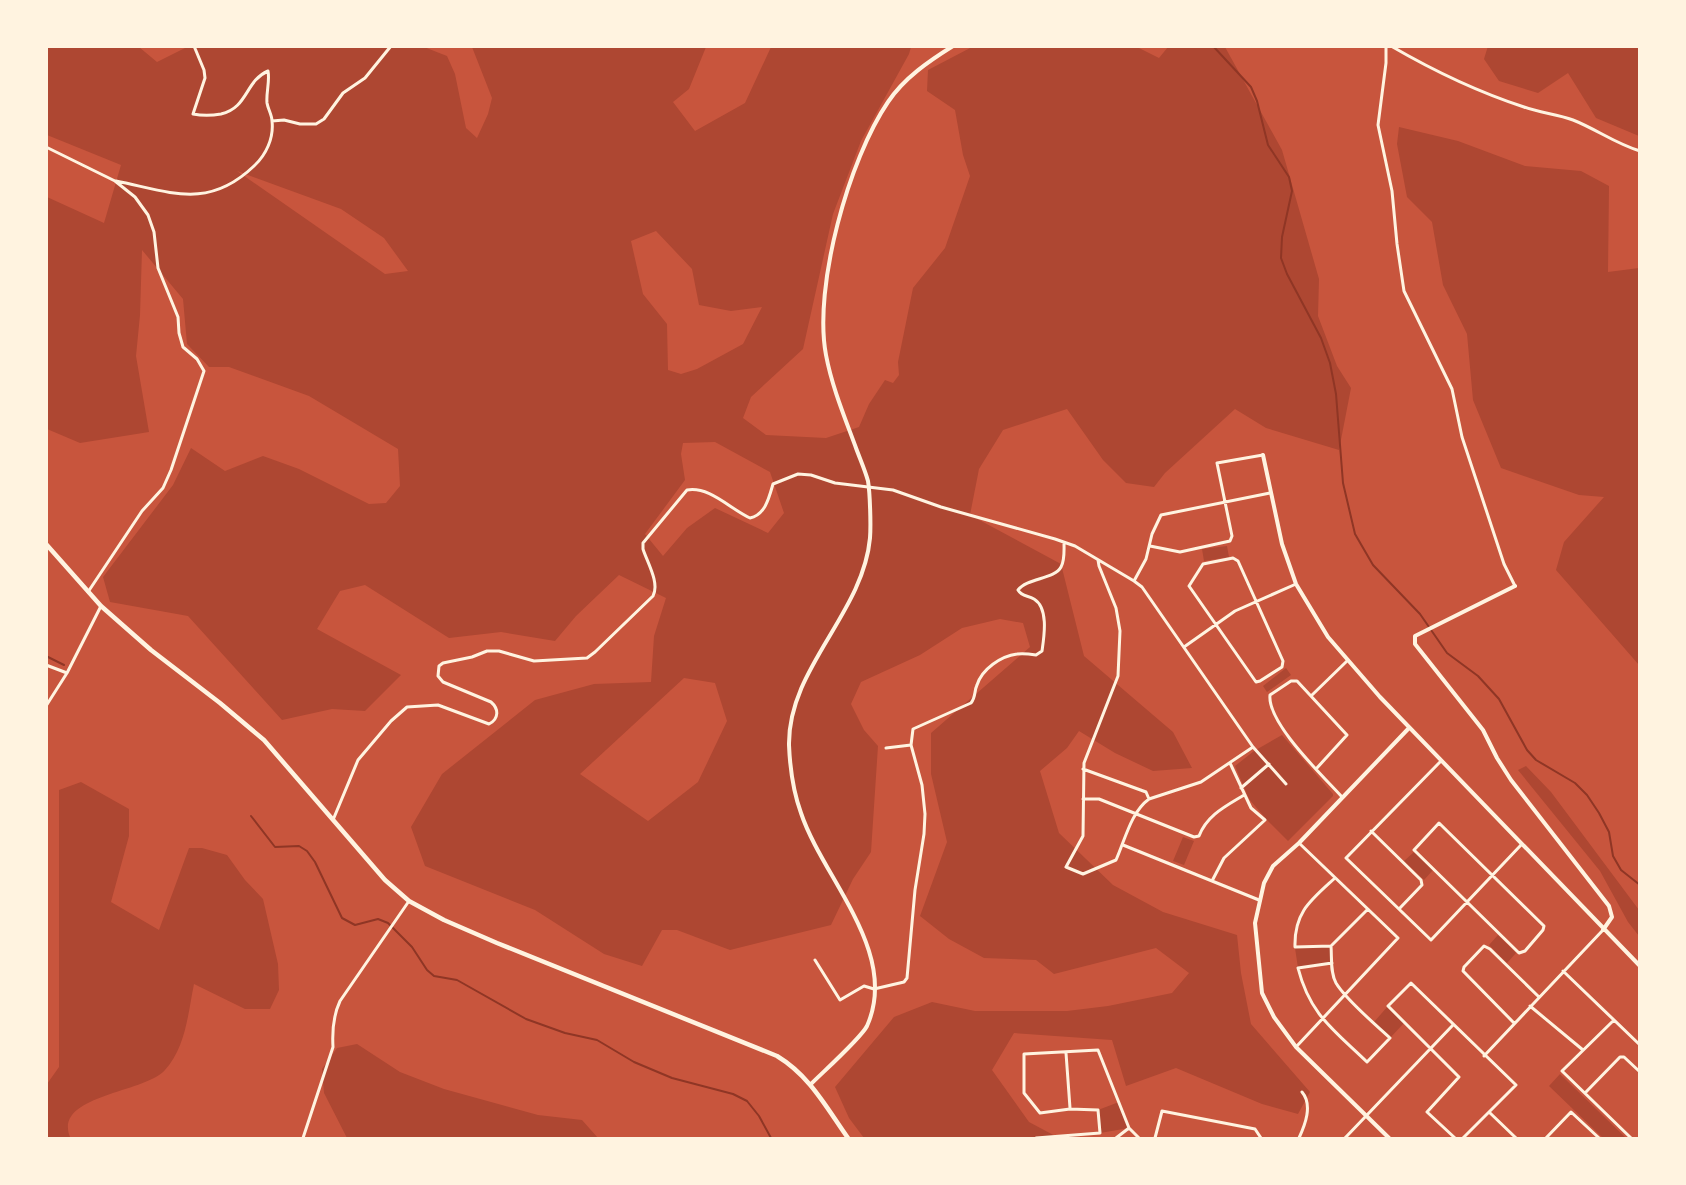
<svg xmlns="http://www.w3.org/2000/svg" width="1686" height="1185" viewBox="0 0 1686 1185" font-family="'DejaVu Sans',sans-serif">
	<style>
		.green { fill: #ae4732; fill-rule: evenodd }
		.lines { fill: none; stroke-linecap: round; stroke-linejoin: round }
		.stream { stroke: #8f3625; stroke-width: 2 }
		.minor { stroke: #fff3e0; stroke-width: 3 }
		.tertiary { stroke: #fff3e0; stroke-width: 4 }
		.secondary { stroke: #fff3e0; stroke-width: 4.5 }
	</style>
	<rect width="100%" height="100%" fill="#c8553d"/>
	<!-- green -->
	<path class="green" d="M1488,46l151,1v89l-43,-18 -28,-45 -30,20 -39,-12 -15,-22z
		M47,47h92l18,15 30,-15h237l23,9 8,18 11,54 11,10 11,-24 4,-16 -20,-51h234l-17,42 -16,13 22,29 50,-28 26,-56h140l-2,7 -48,87 -28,73 -30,135 -52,48 -8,21 23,17 60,3 33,-11 10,-23 16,-24 8,3 6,-8 -1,-13 15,-74 32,-40 25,-72 -7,-21 -8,-45 -28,-19 1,-21 44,-23h165l22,11 9,-11h57l57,103 37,129 -1,37 19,50 14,22 -12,62 -73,-22 -31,-19 -70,64 -11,14 -28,-4 -23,-23 -36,-51 -64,21 -24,39 -9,46 91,49 23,92 89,76 19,36 -39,3 -38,-18 -36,-22 -12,17 -27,23 19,62 54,52 50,27 74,23 4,38 10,51 59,68 -12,22 -36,-10 -86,-36 -50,18 -14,-46 -98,-7 -22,37 37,52 30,16h-195l-15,-20 -14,-31 59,-70 38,-15 43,9h92l41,-5 64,-13 17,-20 -33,-25 -102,26 -18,-14 -52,-2 -35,-19 -29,-23 27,-74 -16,-68v-41l99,-86 -7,-24 -23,-4 -38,9 -42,27 -59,27 -10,22 13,26 14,16 -7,106 -18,27 -22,46 -101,25 -53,-20h-15l-20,36 -38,-12 -69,-44 -110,-44 -14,-39 31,-53 93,-74 59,-16 57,-2 3,-46 12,-38 -47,-23 -43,41 -21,25 -54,-9 -52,6 -84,-53 -25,6 -23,38 84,46 -36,36 -33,-2 -50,11 -94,-104 -78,-14 -7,-25 70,-92 18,-37 34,23 38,-15 36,13 70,35 17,-1 14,-17 -2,-37 -89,-53 -80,-29h-20l-22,-23 -4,-45 -41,-49 -2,65 -4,41 13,76 -69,11 -33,-14v-232l57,26 17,-58 -74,-30zM237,171l104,38 43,29 24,33 -23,3zM656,231l36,38 7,36 32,6 31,-4 -19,37 -46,25 -16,5 -13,-4 -1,-46 -24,-30 -12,-53zM715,442l55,30 14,41 -16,20 -53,-25 -28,20 -24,28 -18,-22 40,-54 -4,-26 2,-11zM684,678l31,5 12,38 -29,61 -50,39 -68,-47z
		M1399,127l59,14 67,25 56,5 28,15 -1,86 31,-4v397l-83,-95 8,-28 40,-45 -25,-2 -78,-27 -28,-68 -6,-66 -24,-49 -11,-63 -25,-25 -10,-53z
		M1227,546l2,11 -25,4 -2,-12z
		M1286,668l5,7 -24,17 -4,-6z
		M1282,735l51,59v2l-45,45 -21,-21 -18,-21 -14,-33 19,-15z
		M1526,766l25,26 88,118v26l-11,-14 -28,-51 -82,-101z
		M81,782l48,27v27l-18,66 48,28 30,-82h13l25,7 18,25 18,19 15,65 1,26 -9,19h-25l-51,-25c-6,29 -8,63 -29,86 -20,23 -112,25 -95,67l10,1h-33v-54l12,-17v-277z
		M1183,837l11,4 -10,24 -11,-4z
		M1414,852l19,18 -9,10 -20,-19z
		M1498,935l18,18 -9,10 -18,-18z
		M1331,946l1,17 -34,5 -3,-20z
		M1388,1006l16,17 -14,15 -16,-16z
		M357,1044l43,28 44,17 94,26 44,5 16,18h-251l-23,-45 -2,-24 15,-21z
		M1560,1074l66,64h-23l-54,-52z
		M1119,1102l10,26 -29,5 -2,-23z"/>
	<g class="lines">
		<!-- stream -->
		<path class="stream" d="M1213,46l38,41 6,14 11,44 21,32 3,14 -10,46 -1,21 6,16 34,64 9,25 6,31 7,89 12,51 18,31 47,49 27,39 31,23 21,23 28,51 9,10 39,23 12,12 12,18 10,19 4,24 8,14 19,15
			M46,656l18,9
			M251,816l24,31 24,-1 8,5 8,11 27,56 13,7 23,-6 10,4 24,24 15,23 7,6 23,4 69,39 39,14 32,7 37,22 38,16 61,16 14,7 12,15 12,22"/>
		<!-- minor -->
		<path class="minor" d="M1386,46v17l-8,62 14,66 5,53 7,47 48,98 10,48 42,127 11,22
			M1391,46c43,25 87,46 133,61 16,6 33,7 49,13 23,9 43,24 67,31
			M272,121l12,-1 16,4h16l8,-5 19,-26 22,-15 26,-32
			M46,147l69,34 20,16 13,18 6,17 4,36 20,49 1,16 4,14 14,12 7,12 -33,99 -8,18 -21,23 -54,81
			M116,181c55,11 92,29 138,-15 12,-11 20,-28 18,-45 0,-6 -4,-12 -5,-18 -1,-11 3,-21 1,-32 -23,10 -20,37 -47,43 -11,2 -18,2 -28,0l12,-36 -1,-8 -10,-24
			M1150,546l30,6 50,-11 2,-5 -15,-73 46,-8
			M1233,558l5,3 45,100 -1,6 -22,14 -4,1 -67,-96 14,-22z
			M1098,560l1,6 17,42 4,23 -2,45 -34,87 -1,73 -17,31 17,7 33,-14c9,-20 15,-48 33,-61l52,-17 52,-35
			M1134,581l12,-22 6,-25 9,-19 109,-22
			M1184,647l51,-36 61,-27
			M46,665l21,8
			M1311,696l36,-35
			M46,706l21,-33 34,-67
			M886,748l25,-3
			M1441,761l-95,97 85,82 90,-95
			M1083,769l63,23 3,7
			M1316,769l31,-34 -50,-54h-6l-21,14c-3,28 53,81 72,102
			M1241,788l28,-24
			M1083,799h16l95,38 5,-1c8,-21 27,-30 45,-41
			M333,820l25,-60 33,-39 16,-14 31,-2 51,19c10,-5 10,-15 2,-22l-48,-20 -5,-6 1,-10 4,-3 29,-6 15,-6h12l35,10 53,-3 8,-6 58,-56c7,-13 -6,-34 -10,-47v-6l44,-53c23,-4 43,19 63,28 15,-3 19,-20 23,-34l25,-10 13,1 24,8 58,7 48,17 114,32 20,7 59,35 8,6 111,160 33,37
			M1439,823l105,103 -1,4 -18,21 -6,2 -105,-103z
			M1371,831l50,49 1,5 -23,24
			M1123,845l136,55
			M1335,878c-24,22 -41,34 -40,69l36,-1 37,-37
			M1212,881l12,-23 41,-38 -14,-12 -21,-45
			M1331,946c1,12 -1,26 5,37 10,17 39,41 54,55l-23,24c-33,-32 -57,-47 -69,-94l34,-5
			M815,960l25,40 24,-14 10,3 30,-7 3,-4 8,-88 9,-56 1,-20 -3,-29 -11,-40 2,-16 58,-26c5,-6 3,-12 6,-18 5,-16 24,-29 40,-31 6,-1 13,0 19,1l6,-4c2,-14 7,-43 -8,-52 -6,-4 -12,-2 -16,-9 9,-12 37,-11 43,-23 4,-7 3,-17 3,-25
			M1563,971l77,74
			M1530,1006l53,44
			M1614,1020l-52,51 69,67
			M1514,1023l-51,-52 1,-4 20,-21 6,3 49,48
			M1296,1047l102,-109 -99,-95
			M1066,1053l4,55
			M1484,1056l119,-126
			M1585,1093l35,-36h4l16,15
			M1489,1112l27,26
			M303,1138l30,-91c-1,-17 0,-31 7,-46l69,-100
			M1036,1138l64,-5 -2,-23 -28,-1 -30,4 -16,-20v-39l74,-4 31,78 10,10
			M1116,1138l13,-10
			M1155,1138l7,-27 93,18 6,9
			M1299,1138c6,-13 14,-33 3,-46
			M1345,1138l108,-113
			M1455,1138l-28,-26 32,-35 -71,-71 23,-23 105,102 -53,53
			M1546,1138l25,-26 28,26"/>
		<!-- tertiary -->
		<path class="tertiary" d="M1263,455l19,89 14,40 32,53 52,60 260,269
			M1515,586l-100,50v8l68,86 14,28 14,22 98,126 3,11 -9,13
			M811,1084c12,-12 50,-46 56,-58 33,-74 -44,-147 -66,-213 -8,-22 -11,-44 -12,-68 -1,-77 74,-131 81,-207 1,-13 0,-45 -2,-57 -3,-11 -8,-22 -12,-33 -11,-30 -24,-61 -30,-93 -13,-68 23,-196 62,-253 16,-24 41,-41 65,-56
			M1389,1138l-93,-91 -22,-30 -12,-24 -7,-70 9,-40 9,-17 26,-23 110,-115"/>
		<!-- secondary -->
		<path class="secondary" d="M46,544l55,62 50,44 69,53 44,37 121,140 24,21 35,19 53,23 280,113c33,20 49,51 71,82"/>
	</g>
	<!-- border -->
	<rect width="1686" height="1185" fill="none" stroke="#fff3e0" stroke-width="96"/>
</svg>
